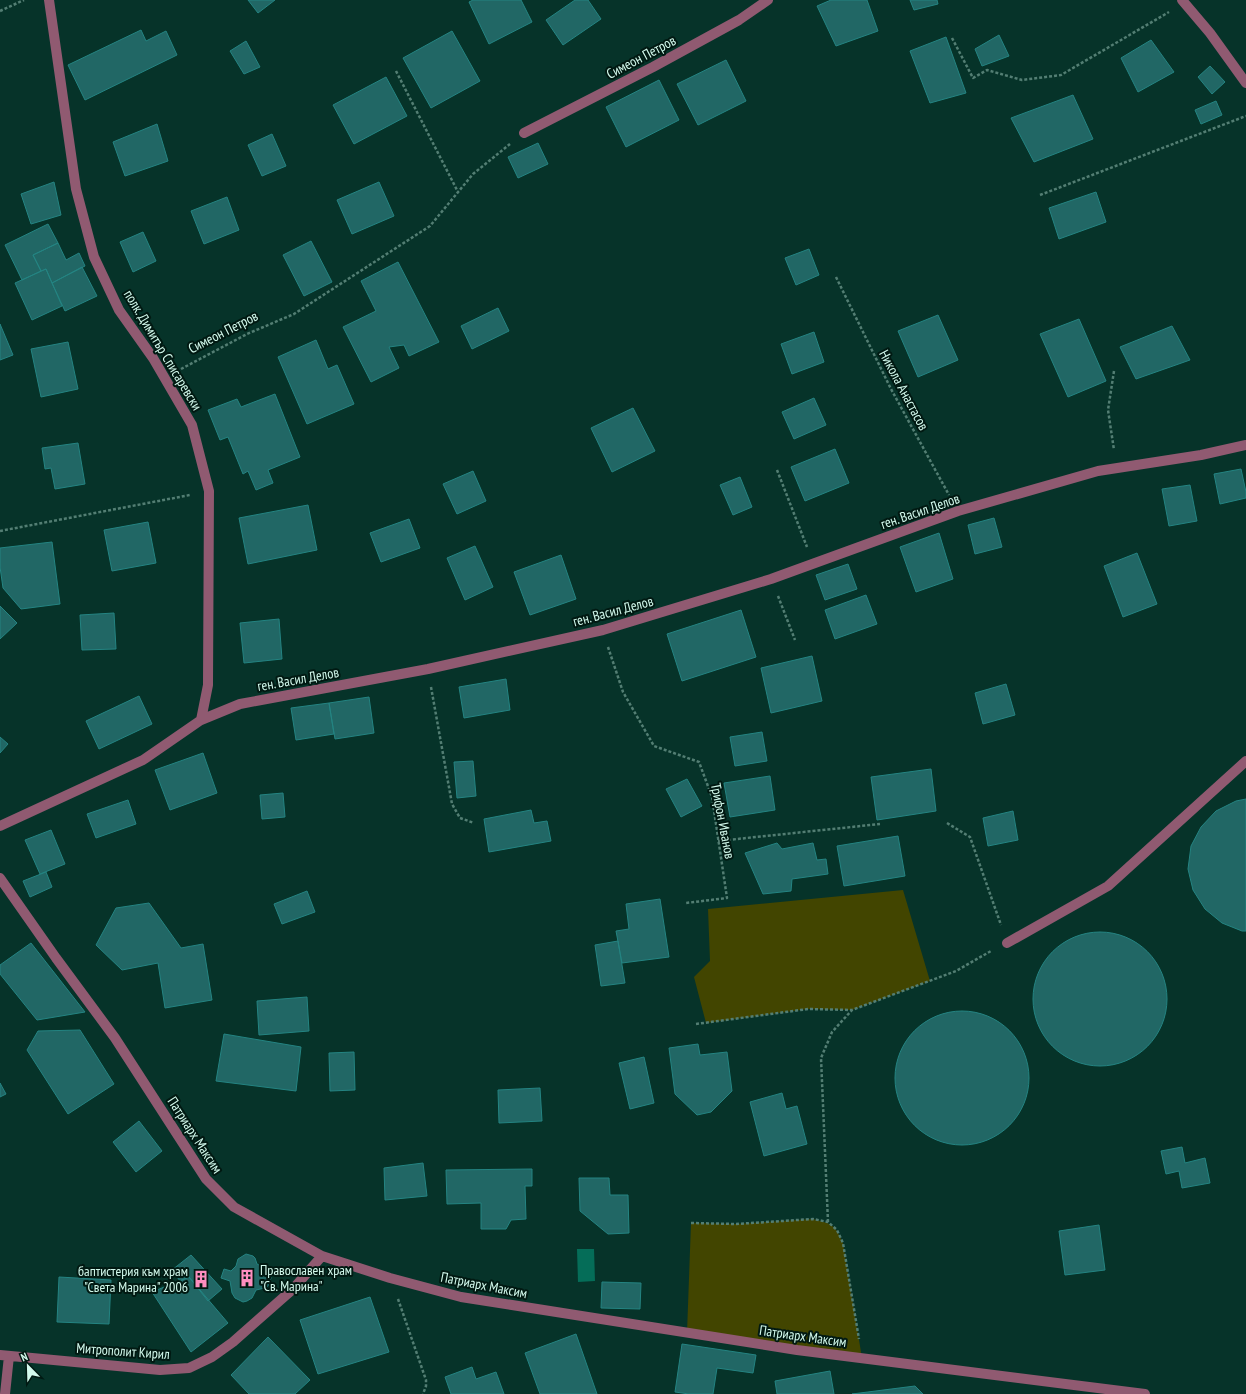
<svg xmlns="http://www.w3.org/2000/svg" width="1246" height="1394" viewBox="0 0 1246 1394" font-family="'PT Sans Narrow',sans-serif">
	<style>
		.green { fill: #424500 }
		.water { fill: #056d58 }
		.building { fill: #216765; stroke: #248482 }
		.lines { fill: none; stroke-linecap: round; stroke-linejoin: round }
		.path { stroke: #537e73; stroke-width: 2.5; stroke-dasharray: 3 2; stroke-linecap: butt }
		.minor { stroke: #905a71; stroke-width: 10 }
		.labels { text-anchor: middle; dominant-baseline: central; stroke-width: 4; stroke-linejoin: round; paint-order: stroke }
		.street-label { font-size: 14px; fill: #d3faed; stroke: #011912 }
		.poi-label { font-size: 14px; fill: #d3faed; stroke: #011912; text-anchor: start }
	</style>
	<rect width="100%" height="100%" fill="#063329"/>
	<!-- green -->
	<path class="green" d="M903,890l27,91 -78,29 -44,-1 -102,14 -12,-46 16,-16 -2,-52z
		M813,1219c19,5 22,5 30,24l19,115 -175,-25 4,-110 45,1z"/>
	<!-- water -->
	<path class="water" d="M577,1249h17l1,32 -17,1z"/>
	<!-- building -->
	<path class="building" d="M248,0h27l-17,13z
		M473,0h48l11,22 -43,22 -20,-42z
		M575,0h13l13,19 -38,26 -17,-25z
		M831,0h36l11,31 -42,15 -19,-40z
		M910,0h27l1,4 -24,6z
		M141,30l5,11 20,-10 11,24 -92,45 -17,-35z
		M452,31l28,50 -49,27 -28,-50z
		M999,35l10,21 -27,10 -7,-17z
		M946,37l20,56 -36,10 -20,-52z
		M1151,40l23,32 -36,20 -17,-34z
		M246,41l14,26 -16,7 -14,-23z
		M726,60l20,41 -48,24 -21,-41z
		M1210,66l15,16 -13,12 -14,-17z
		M386,77l21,39 -53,28 -21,-39z
		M659,80l20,40 -53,27 -20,-40z
		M1073,95l20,44 -59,23 -23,-44z
		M1216,101l6,14 -21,9 -6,-14z
		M157,124l11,37 -43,15 -12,-34z
		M272,134l14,32 -24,10 -14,-31z
		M538,143l10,21 -30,14 -10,-21z
		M54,182l7,33 -30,9 -10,-30z
		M379,182l15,34 -42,18 -15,-34z
		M1096,192l10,30 -47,17 -10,-31z
		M227,197l12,33 -35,14 -13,-33z
		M48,224l10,19 -25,12 8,16 -19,9 -17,-35z
		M143,232l13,29 -23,11 -13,-30z
		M311,241l21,41 -28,14 -21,-41z
		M58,243l8,17 13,-7 6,13 -33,17 -6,-14 -5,2 -8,-16z
		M809,249l10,26 -23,10 -11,-27z
		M398,262l41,80 -30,14 -5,-11 -15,2 10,21 -28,14 -28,-55 33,-16 -15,-30z
		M82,267l15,29 -32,15 -13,-28z
		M46,269l16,37 -30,14 -17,-37z
		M498,308l11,23 -37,18 -11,-23z
		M938,315l20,45 -40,17 -20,-46z
		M1079,319l27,62 -38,16 -28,-63z
		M0,324l13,31 -13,5z
		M1172,326l18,34 -54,19 -16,-32z
		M814,332l10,30 -32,12 -11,-30z
		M316,340l12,29 9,-4 17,39 -47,20 -29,-67z
		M68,342l10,47 -37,8 -10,-48z
		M275,394l25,63 -32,13 5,13 -17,7 -8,-19 -5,3 -15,-37 -8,3 -12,-30 29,-11 4,8z
		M814,398l12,27 -32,14 -12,-27z
		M633,408l22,43 -43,21 -21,-44z
		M78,443l7,41 -30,5 -4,-21 -6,1 -3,-21z
		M835,449l14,34 -44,18 -14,-34z
		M1241,469l5,23v6l-26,6 -6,-30z
		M473,471l13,30 -29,13 -14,-30z
		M740,477l12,30 -19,8 -13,-30z
		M1190,485l7,36 -28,5 -7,-37z
		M308,505l9,45 -69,14 -9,-46z
		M994,518l8,29 -27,7 -7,-29z
		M409,519l11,29 -39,14 -11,-29z
		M148,522l8,41 -44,8 -8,-41z
		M939,533l14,46 -37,13 -16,-45z
		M52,542l8,62 -39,5 -18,-21 -3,-21v-19z
		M475,546l18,41 -28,13 -18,-42z
		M1137,553l20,51 -34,13 -19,-51z
		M561,555l15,44 -46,16 -16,-43z
		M848,564l9,25 -32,11 -9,-25z
		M866,595l11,29 -42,15 -10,-29z
		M0,606l17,17 -17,16z
		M741,610l15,47 -74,24 -15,-47z
		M114,613l2,36 -34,1 -2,-35z
		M279,619l3,40 -38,4 -4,-40z
		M812,656l10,45 -51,12 -10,-45z
		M506,679l4,31 -46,8 -5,-31z
		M1006,684l9,31 -32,9 -8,-31z
		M139,696l13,28 -53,25 -13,-28z
		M369,697l5,36 -39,6 -6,-36z
		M329,703l5,31 -38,6 -5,-32z
		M762,732l5,29 -32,5 -5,-29z
		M0,737l8,7 -8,9z
		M203,753l14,40 -47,17 -15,-40z
		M473,761l3,35 -19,2 -3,-36z
		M931,769l5,42 -59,9 -6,-43z
		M770,776l5,34 -45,7 -6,-34z
		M687,779l15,27 -21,11 -15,-28z
		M283,793l2,24 -23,2 -2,-24z
		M1246,799v132h-4l-20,-8 -17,-14 -12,-19 -5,-21 3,-23 10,-19 15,-16 20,-10z
		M128,800l8,24 -40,14 -9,-24z
		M531,810l3,13 13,-2 4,20 -62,11 -5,-33z
		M1013,811l5,29 -30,6 -5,-28z
		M51,830l14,34 -25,10 -15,-34z
		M898,836l7,40 -61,10 -7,-40z
		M777,843l5,6 31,-6 4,17 9,-1 2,15 -36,5 -1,12 -28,3 -18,-41z
		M46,872l6,15 -22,10 -7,-16z
		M307,891l8,21 -33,12 -8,-20z
		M660,899l9,58 -47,6 -6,-32 13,-2 -3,-25z
		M149,903l32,45 22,-4 9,56 -47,8 -7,-45 -36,7 -26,-25 20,-37z
		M1033 999a67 67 0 1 1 134 0a67 67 0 1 1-134 0Z
		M618,941l7,42 -24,3 -6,-41z
		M31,943l54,69 -48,8 -37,-46v-9z
		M307,997l2,34 -50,4 -2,-34z
		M895 1078a67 67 0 1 1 134 0a67 67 0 1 1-134 0Z
		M80,1030l34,54 -46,30 -41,-64 11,-19z
		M224,1034l77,13 -5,44 -80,-10z
		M698,1044l2,11 27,-3 5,39 -21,21 -14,3 -22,-21 -6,-46z
		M354,1052l1,38 -25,1 -1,-38z
		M644,1057l10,46 -24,6 -11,-46z
		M0,1083l6,11 -6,3z
		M540,1088l2,33 -43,2 -1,-33z
		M782,1093l4,16 11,-3 10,38 -43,12 -14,-54z
		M139,1121l23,30 -26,21 -23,-30z
		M1182,1147l3,16 20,-5 5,25 -28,5 -3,-17 -13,3 -5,-23z
		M423,1163l4,33 -42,4 -1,-32z
		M532,1169v17h-7l1,33 -15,1 -5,9h-25v-26l-34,1 -1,-34z
		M579,1178h30l1,17h18l1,38 -21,1 -28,-23z
		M1099,1225l6,45 -40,5 -6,-44z
		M246,1254l7,2 2,2 2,6 9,5 4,6 1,3 -3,8 -3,2 -9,2 -4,8 -5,3 -4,1 -8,-4 -3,-5 -2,-12 -9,-3 3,-9 7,2 5,-5 2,-7z
		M191,1255l31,34 -14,12 -19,-24 -9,4 -8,-11z
		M59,1277l52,3 -2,44 -52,-2z
		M189,1277l39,46 -37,29 -39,-60z
		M602,1282l39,1 -1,26 -39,-1z
		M370,1297l19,55 -71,22 -18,-54z
		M576,1334l21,60h-57l-15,-41z
		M268,1337l42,43 -15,14h-46l-18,-19z
		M682,1344l74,11 -3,18 -36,-5 -4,26h-24l-14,-2z
		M472,1367l4,12 20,-7 8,22h-53l-6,-17z
		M830,1371l4,23h-57l-2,-13z
		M915,1386l8,8h-71z"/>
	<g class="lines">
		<!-- path -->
		<path class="path" d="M0,11l24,-11
			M952,38l21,40 14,-8 35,10 39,-5 108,-63
			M396,71l62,121
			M1040,195l206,-79
			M836,277l55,112 58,106
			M181,369l66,-35 47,-20 136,-88 43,-52 37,-30
			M1114,371l-6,39 6,40
			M777,470l30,77
			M0,531l190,-36
			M778,596l17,44
			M608,647l15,45 31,54 45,16 13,35 15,101 -41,5
			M431,687l21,117 8,14 14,5
			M947,823l23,14 31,88
			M718,841l162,-17
			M696,1024l112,-15 44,1
			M828,1222l-7,-164 11,-26 20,-22 104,-39 35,-20
			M691,1223l45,1 77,-5 15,3 9,8 6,13 16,96
			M398,1299l28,81v6l-3,8"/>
		<!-- minor -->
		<path class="minor" d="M49,0l27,189 18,68 25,53 34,48 39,67 17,66 -1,194 -7,35
			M1182,0l28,33 36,50
			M524,133l129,-66 86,-47 29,-20
			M0,826l143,-66 58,-40 39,-16 188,-35 175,-39 168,-51 187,-68 140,-40 103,-16 45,-10
			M0,878l56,80 59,80 91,141 28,28 88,49 68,22 71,19 336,53 348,44
			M1007,943l101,-57 138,-125
			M0,1355l160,15 29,-2 23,-11 21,-15 60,-53 29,-33
			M5,1394l4,-38"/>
	</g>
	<!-- icons -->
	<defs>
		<g id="building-bare" transform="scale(1.38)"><path d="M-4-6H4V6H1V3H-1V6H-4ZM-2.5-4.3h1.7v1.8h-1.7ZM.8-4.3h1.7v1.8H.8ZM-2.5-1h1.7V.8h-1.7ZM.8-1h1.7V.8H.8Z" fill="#fd8ebf" stroke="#011912" stroke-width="2.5" paint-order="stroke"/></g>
	</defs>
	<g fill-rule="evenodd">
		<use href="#building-bare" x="247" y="1278"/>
		<use href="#building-bare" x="201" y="1279"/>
	</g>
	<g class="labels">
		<!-- street labels -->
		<g class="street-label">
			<text transform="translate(641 57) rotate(-28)">Симеон Петров</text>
			<text transform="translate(223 332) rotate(-27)">Симеон Петров</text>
			<text transform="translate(163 350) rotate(59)">полк. Димитър Списаревски</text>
			<text transform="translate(904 390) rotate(62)">Никола Анастасов</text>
			<text transform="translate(920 511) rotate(-19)">ген. Васил Делов</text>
			<text transform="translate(613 611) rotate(-15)">ген. Васил Делов</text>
			<text transform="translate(298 679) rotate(-10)">ген. Васил Делов</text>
			<text transform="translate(723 821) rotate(79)">Трифон Иванов</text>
			<text transform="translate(195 1135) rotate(57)">Патриарх Максим</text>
			<text transform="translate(484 1285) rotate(11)">Патриарх Максим</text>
			<text transform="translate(803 1336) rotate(8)">Патриарх Максим</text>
			<text transform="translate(123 1351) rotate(4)">Митрополит Кирил</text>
		</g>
		<!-- poi labels -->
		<g class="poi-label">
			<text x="260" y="1270">Православен храм<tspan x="260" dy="16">"Св. Марина"</tspan></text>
			<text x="188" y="1271" text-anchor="end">баптистерия към храм<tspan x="188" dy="16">"Света Марина" 2006</tspan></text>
		</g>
	</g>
	<!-- north arrow -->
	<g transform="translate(28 1366) rotate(337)" stroke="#011912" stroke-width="3" paint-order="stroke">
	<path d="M0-3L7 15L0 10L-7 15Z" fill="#d3faed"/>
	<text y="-6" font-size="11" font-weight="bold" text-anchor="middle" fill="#d3faed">N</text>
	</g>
</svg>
